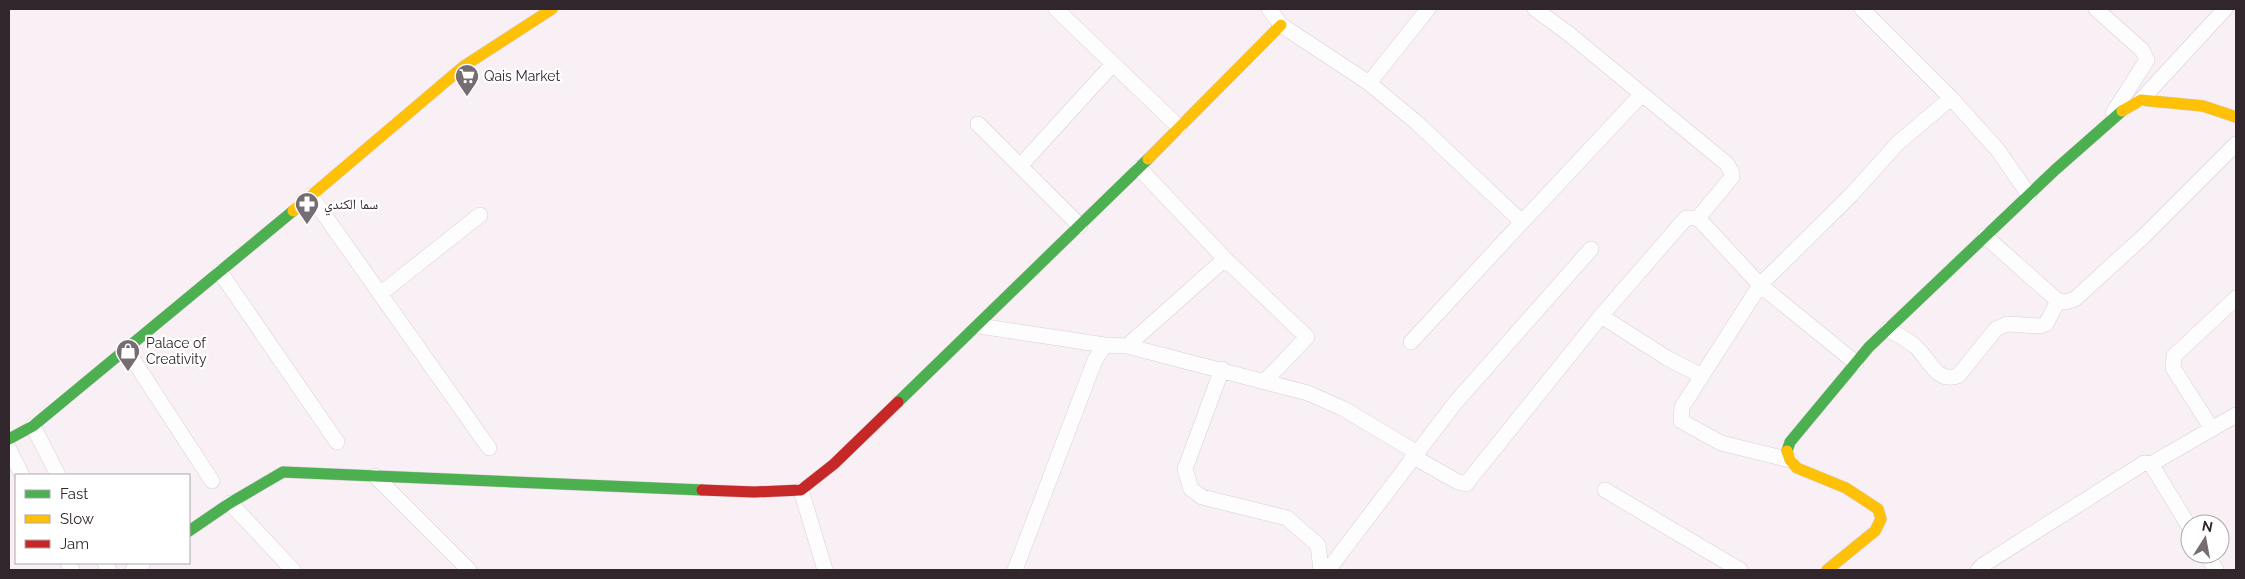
<svg xmlns="http://www.w3.org/2000/svg" width="2245" height="579" viewBox="0 0 2245 579" font-family="Raleway,'Noto Naskh Arabic',sans-serif">
	<style>
		.lines { fill: none; stroke-linecap: round; stroke-linejoin: round }
		.street-casing { stroke: #d7ced3; stroke-width: 16 }
		.fast-casing { stroke: #d7ced3; stroke-width: 12 }
		.slow-casing { stroke: #d7ced3; stroke-width: 12 }
		.jam-casing { stroke: #d7ced3; stroke-width: 12 }
		.street { stroke: #fefdfe; stroke-width: 15 }
		.fast { stroke: #4caf50; stroke-width: 11 }
		.slow { stroke: #ffc107; stroke-width: 11 }
		.jam { stroke: #c62828; stroke-width: 11 }
		.labels { text-anchor: middle; dominant-baseline: central; stroke-width: 4.5; stroke-linejoin: round; paint-order: stroke }
		.poi-label { font-size: 14px; fill: #30262c; stroke: #fff; text-anchor: start }
	</style>
	<rect width="100%" height="100%" fill="#f9f0f5"/>
	<g class="lines">
		<!-- street casing -->
		<g class="street-casing">
			<path id="street" d="M1056,9l123,118
				M1269,9l12,16 88,58 59,-74
				M1535,9l34,25 158,130 5,9v4l-34,41
				M1862,9l89,89 46,51 32,46
				M2096,9l46,41 5,10 -34,53
				M1369,83l47,39 106,100 -111,120
				M2141,100l84,-91
				M978,124l102,102
				M1020,166l93,-102
				M1139,168l86,91 82,78 -42,44
				M311,196l178,252
				M1522,222l120,-128
				M1985,236l73,65 8,1 9,-3 69,-63 92,-92
				M220,272l117,170
				M380,294l100,-79
				M1601,316l66,42 35,18
				M979,326l126,19 22,1 181,47 36,16 72,43
				M1888,329c10,6 21,11 29,19 13,13 20,35 41,28l38,-47 11,-5 33,2 6,-2 12,-23
				M1127,346l98,-87
				M126,349l86,132
				M1222,369l-37,100 6,20 11,8 85,21 31,27 3,25
				M33,426l25,49
				M2212,429l-39,-61 1,-12 62,-58
				M9,449l13,26
				M1412,456l46,26 8,2 135,-168 85,-98h12l62,67 96,78
				M1790,460l-69,-17 -40,-22 1,-14 78,-122 91,-90 47,-52 53,-45
				M2151,464l85,-49
				M375,476l94,94
				M801,490l24,80
				M1605,490l135,80
				M230,503l63,67
				M2206,554l10,16
				M68,563l4,7
				M105,563l4,7
				M133,570l10,-7
				M1015,570l80,-210 10,-15
				M1328,570l127,-167 136,-154
				M1978,570l5,-5 161,-102 7,1 39,64"/>
		</g>
		<!-- fast casing -->
		<g class="fast-casing">
			<path id="fast" d="M898,402l250,-243
				M9,439l24,-13 260,-215
				M1787,451l3,-9 79,-95 186,-177 67,-59
				M189,531l41,-28 53,-31 419,18"/>
		</g>
		<!-- slow casing -->
		<g class="slow-casing">
			<path id="slow" d="M2122,111l19,-11 62,6 33,11
				M1148,159l133,-134
				M293,211l171,-145 88,-57
				M1787,451l3,9 7,8 49,20 32,21 3,10 -6,12 -48,39"/>
		</g>
		<!-- jam casing -->
		<g class="jam-casing">
			<path id="jam" d="M702,490l52,2 47,-2 33,-26 64,-62"/>
		</g>
		<!-- street -->
		<use href="#street" class="street"/>
		<!-- fast -->
		<use href="#fast" class="fast"/>
		<!-- slow -->
		<use href="#slow" class="slow"/>
		<!-- jam -->
		<use href="#jam" class="jam"/>
	</g>
	<!-- icons -->
	<defs>
		<g id="supermarket-pin" transform="scale(1.25)"><path d="M0 17L-7.5 6A9.5 9.5 0 1 1 7.5 6Z" fill="#766d72" stroke="#fff"/><path d="M-6-5.5h2.5l.6 2H6L4.5 2H-2.5L-4.4-4H-6ZM-1.5 3.2a1.3 1.3 0 1 0 .1 0ZM3 3.2a1.3 1.3 0 1 0 .1 0Z" fill="#fff"/></g>
		<g id="pharmacy-pin" transform="scale(1.25)"><path d="M0 17L-7.5 6A9.5 9.5 0 1 1 7.5 6Z" fill="#766d72" stroke="#fff"/><path d="M-2-6h4v4h4v4h-4v4h-4v-4h-4v-4h4Z" fill="#fff"/></g>
		<g id="shop-pin" transform="scale(1.25)"><path d="M0 17L-7.5 6A9.5 9.5 0 1 1 7.5 6Z" fill="#766d72" stroke="#fff"/><path d="M-5-2.5h2.3a2.7 3.5 0 0 1 5.4 0H5L5.5 6h-11ZM-1.5-2.5h3a1.5 2.3 0 0 0-3 0Z" fill="#fff"/></g>
	</defs>
	<g fill-rule="evenodd">
		<use href="#supermarket-pin" x="467" y="76"/>
		<use href="#pharmacy-pin" x="307" y="204"/>
		<use href="#shop-pin" x="128" y="351"/>
	</g>
	<g class="labels">
		<!-- poi labels -->
		<g class="poi-label">
			<text x="484" y="76">Qais Market</text>
			<text x="324" y="204">سما الكندي</text>
			<text x="146" y="343">Palace of<tspan x="146" dy="16">Creativity</tspan></text>
		</g>
	</g>
	<!-- border -->
	<rect width="2245" height="579" fill="none" stroke="#30262c" stroke-width="20"/>
	<!-- legend -->
	<rect x="15" y="474" width="175" height="90" fill="#ffffff" stroke="#aca8ab"/>
	<rect x="25" y="490" width="25" height="8" fill="#4caf50" stroke="#aca8ab"/>
	<text x="60" y="499" font-size="15" fill="#30262c">Fast</text>
	<rect x="25" y="515" width="25" height="8" fill="#ffc107" stroke="#aca8ab"/>
	<text x="60" y="524" font-size="15" fill="#30262c">Slow</text>
	<rect x="25" y="540" width="25" height="8" fill="#c62828" stroke="#aca8ab"/>
	<text x="60" y="549" font-size="15" fill="#30262c">Jam</text>
	<!-- north arrow -->
	<g transform="translate(2205 539) rotate(11)"><circle r="24" fill="#ffffff" stroke="#aca8ab"/>
	<path d="M0-4L9 19L0 12L-9 19Z" fill="#766d72"/>
	<text y="-8" font-size="14" font-weight="bold" text-anchor="middle" fill="#30262c">N</text>
	</g>
</svg>
